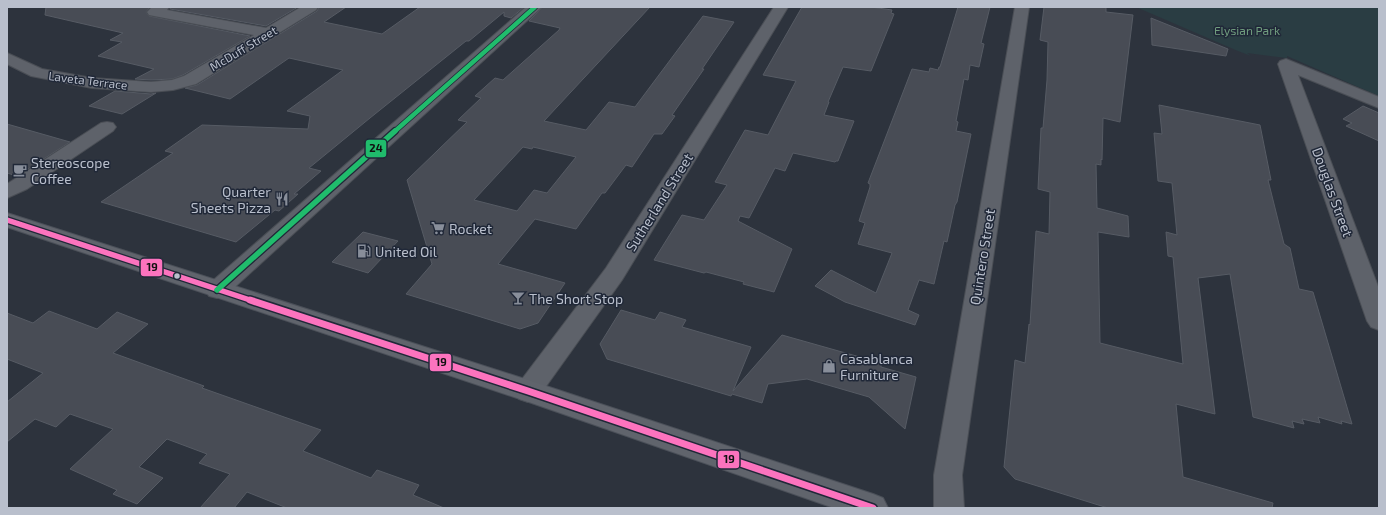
<svg xmlns="http://www.w3.org/2000/svg" width="1386" height="515" viewBox="0 0 1386 515" font-family="'Exo 2',sans-serif">
	<style>
		.green { fill: #2a3d43 }
		.building { fill: #484c55; stroke: #565b64; fill-rule: evenodd }
		.lines { fill: none; stroke-linecap: round; stroke-linejoin: round }
		.minor-casing { stroke: #4a4e55; stroke-width: 2 }
		.tertiary-casing { stroke: #4a4e55; stroke-width: 2 }
		.primary-casing { stroke: #4b5059; stroke-width: 2 }
		.minor { fill: #5e626a; fill-rule: evenodd }
		.tertiary { fill: #5e626a; fill-rule: evenodd }
		.primary { fill: #60646c; fill-rule: evenodd }
		.bus-1-far1-casing { stroke: #202838; stroke-width: 8 }
		.bus-1-casing { stroke: #202838; stroke-width: 10 }
		.bus-2-far1-casing { stroke: #202838; stroke-width: 6 }
		.bus-2-casing { stroke: #202838; stroke-width: 8 }
		.bus-1-far1 { stroke: #fc73be; stroke-width: 5.5 }
		.bus-1 { stroke: #fc73be; stroke-width: 7 }
		.bus-2-far1 { stroke: #20bc6c; stroke-width: 4.5 }
		.bus-2 { stroke: #20bc6c; stroke-width: 5.5 }
		.bus-dot { fill: #b9bfcc; stroke: #202838; stroke-width: 1.5 }
		.labels { text-anchor: middle; dominant-baseline: central; stroke-width: 3; stroke-linejoin: round; paint-order: stroke }
		.far-park-label { font-size: 12px; fill: #709d7e; stroke: #202838 }
		.far-street-label { font-size: 12px; fill: #b9bfcc; stroke: #202838 }
		.poi-label { font-size: 14px; fill: #b9bfcc; stroke: #202838; text-anchor: start }
		.street-label { font-size: 14px; fill: #b9bfcc; stroke: #202838 }
		.line-badge { stroke: #202838; stroke-width: 1.5 }
		.pale-badge-label { font-size: 11px; text-anchor: middle; font-weight: bold; fill: #111 }
	</style>
	<rect width="100%" height="100%" fill="#2d333d"/>
	<!-- green -->
	<path class="green" d="M1136,7h243v89l-92,-40v2l-40,-5 4,3 -13,-5z"/>
	<!-- building -->
	<path class="building" d="M46,7h104l-4,5 3,4 101,20 -67,39 -11,4 -21,1 -16,-1 19,-10 -56,-13 24,-14 -12,-2 13,-7 -78,-18z
		M170,7h128l-32,19 -96,-17z
		M319,7h27l-22,15 58,12 38,-27h104l-13,11 -7,-2v-4l-35,29h-3l-96,77 -61,50 12,3 -27,23h4l-19,17 -4,-1 -39,32 -135,-40 72,-49 -8,-2 37,-26 106,4 2,-13 -23,-5 56,-41 -54,-12 -59,41 -45,-11 12,-3 120,-74z
		M543,7h107l-106,114 42,9 23,-28 26,5 68,-91 31,6 -32,47h2l-32,46 3,1 -13,18h-8l-22,33 -6,-2 -21,28h-3l-26,36 -41,-10 -37,45 67,19 -27,40 -18,6 -114,-35 26,-30 -25,-84 60,-58 -9,-2 23,-22 -6,-2 20,-18 8,2 56,-50 1,-2 -31,-7zM523,147l9,2 1,-2 43,10 -29,36 -13,-3 -17,21 -43,-11z
		M802,7h69l21,3 -1,3 3,1 -23,57 -28,-4 -15,35h1l-5,13 30,6 -16,40h-2l-1,1 -42,-9 -8,18 -10,-3 -26,50 -9,-2 -2,5 54,28 -18,43 -31,-8 1,-2 -38,-10 -2,1 -50,-13 28,-45 22,5 23,-35 -12,-3 30,-52 23,5 28,-54 -33,-6z
		M958,7h32l-9,36 3,1 -5,23 -9,-2 -2,15 -4,-1 -8,42 2,1 -2,9 15,3 -14,68 -2,3 -8,37 -3,-1 -10,43 -15,-4 -11,30 11,5 -4,10 -70,-23 -30,-16 16,-16 45,23 16,-40 -34,-9 7,-21 -6,-2 11,-34v-3l-2,-1 44,-114 17,3 1,-4 8,2 1,-3h1z
		M1044,7h62v5l27,3 -13,107 -17,-4 -1,42 -1,-1v6l-5,-1 1,44 31,8 1,21 -31,-5 2,111 83,21 -10,-107 -5,-1 -2,-24 11,3 -5,-52 -14,-2 -4,-48 8,1 -3,-29 101,20 11,55h-3l16,64 6,4 9,41 14,3 39,132 -11,-3 1,3 -24,-7 2,6 -18,-4 2,5 -12,-3 2,7 -41,-11 -23,-143 -32,4 17,136 -39,-10 7,73 90,26 -1,5h-164l-93,-29 -11,-12 11,-107 10,3 4,-39 1,1 6,-94 13,3 1,-42 -12,-3 3,-61h2l4,-48 1,-38 -8,-2z
		M1151,18l77,31 -2,7 -74,-11z
		M115,91l36,3 5,-1 -34,21 -33,-8z
		M1363,106l16,7v28l-33,-15 6,-3 -9,-4z
		M7,124l63,18 -53,34 -10,-3z
		M363,232l35,9 -30,32 -36,-11z
		M621,310l34,10 5,-8 26,8 -4,7 69,20 -18,44 49,-56 99,28v4l35,10 -11,52 -36,-32 -62,-18 -39,5 -6,19 -30,-9 -1,2 -124,-37 -7,-15z
		M49,311l48,18 20,-17 31,12 -35,29 91,33 -2,2 119,42 -18,21 68,27 6,-8 42,15 -6,10 31,13h-157l-40,-16 -13,16h-34l30,-34 -31,-11 8,-9 -40,-15 -28,28 24,11 -26,26 -24,-10 4,-4 -47,-21 43,-40 -43,-15 -14,13 -21,-8 -28,23v-40l36,-29 -36,-14v-46l26,10z"/>
	<g class="lines">
		<!-- minor casing -->
		<g class="minor-casing">
			<path id="minor" d="M152,7h17l-2,3 99,18 35,-21h17l-2,3 -120,74 -23,6 -22,2 -59,-4 -61,-12 -24,-12v-11l35,16 50,9 59,4 21,-2 12,-4 70,-41 -105,-20 -2,-3z
				M774,7h14l-166,273 -85,119 -9,3 -9,-3 -4,-8 4,-8 87,-115z
				M1015,7h14l-67,468 2,33h-30v-33z
				M1286,59l93,38v11l-81,-33 81,214v41l-8,-3 -4,-6 -89,-257 2,-3z
				M107,122l6,1 3,4 -3,4 -86,58 -20,9v-14l94,-61z"/>
		</g>
		<!-- tertiary casing -->
		<g class="tertiary-casing">
			<path id="tertiary" d="M526,7h16l-317,289 -8,2 -8,-2 -3,-6 3,-6z"/>
		</g>
		<!-- primary casing -->
		<g class="primary-casing">
			<path id="primary" d="M7,213l521,167 345,114 10,4 5,10h-54l-311,-108 -516,-173z"/>
		</g>
		<!-- minor -->
		<use href="#minor" class="minor"/>
		<!-- tertiary -->
		<use href="#tertiary" class="tertiary"/>
		<!-- primary -->
		<use href="#primary" class="primary"/>
		<!-- bus-1-far1 casing -->
		<g class="bus-1-far1-casing">
			<path id="bus-1-far1" d="M7,220l246,81"/>
		</g>
		<!-- bus-1 casing -->
		<g class="bus-1-casing">
			<path id="bus-1" d="M250,300l278,91 345,117"/>
		</g>
		<!-- bus-2-far1 casing -->
		<g class="bus-2-far1-casing">
			<path id="bus-2-far1" d="M394,132l141,-125"/>
		</g>
		<!-- bus-2 casing -->
		<g class="bus-2-casing">
			<path id="bus-2" d="M217,290l178,-159"/>
		</g>
		<!-- bus-1-far1 -->
		<use href="#bus-1-far1" class="bus-1-far1"/>
		<!-- bus-1 -->
		<use href="#bus-1" class="bus-1"/>
		<!-- bus-2-far1 -->
		<use href="#bus-2-far1" class="bus-2-far1"/>
		<!-- bus-2 -->
		<use href="#bus-2" class="bus-2"/>
	</g>
	<!-- icons -->
	<defs>
		<g id="cafe-bare" transform="scale(1.08)"><path d="M-5.5-4.5H6V0H3Q3 3.5 0 3.5H-2.5Q-5.5 3.5-5.5 0ZM3-3.2v2h1.7v-2ZM-6 4.5H4V6H-6Z" fill="#888e9a" stroke="#202838" stroke-width="2.5" paint-order="stroke"/></g>
		<g id="restaurant-bare" transform="scale(1.08)"><path d="M-5-6h1v4h1v-4h1v4h1v-4h1v5L-1.5 .5V6h-2V.5L-5-1ZM5-6V6H3V1.5H1.5Q1.5-4 5-6Z" fill="#888e9a" stroke="#202838" stroke-width="2.5" paint-order="stroke"/></g>
		<g id="supermarket-bare" transform="scale(1.08)"><path d="M-6-5.5h2.5l.6 2H6L4.5 2H-2.5L-4.4-4H-6ZM-1.5 3.2a1.3 1.3 0 1 0 .1 0ZM3 3.2a1.3 1.3 0 1 0 .1 0Z" fill="#888e9a" stroke="#202838" stroke-width="2.5" paint-order="stroke"/></g>
		<g id="fuel-bare" transform="scale(1.08)"><path d="M-5.5-6h7V0h2V4h1.3V-2.5L3-4.5l.8-.8L6-3V5H2.5V1h-1V6h-7ZM-4.2-4.7v3.2H.2V-4.7Z" fill="#888e9a" stroke="#202838" stroke-width="2.5" paint-order="stroke"/></g>
		<g id="bar-bare" transform="scale(1.08)"><path d="M-6-5H6L.8 .8V4.5H3.5V6h-7V4.5H-.8V.8Z" fill="#888e9a" stroke="#202838" stroke-width="2.5" paint-order="stroke"/></g>
		<g id="shop-bare" transform="scale(1.08)"><path d="M-5-2.5h2.3a2.7 3.5 0 0 1 5.4 0H5L5.5 6h-11ZM-1.5-2.5h3a1.5 2.3 0 0 0-3 0Z" fill="#888e9a" stroke="#202838" stroke-width="2.5" paint-order="stroke"/></g>
	</defs>
	<g fill-rule="evenodd">
		<use href="#cafe-bare" x="20" y="170"/>
		<use href="#restaurant-bare" x="282" y="199"/>
		<use href="#supermarket-bare" x="438" y="228"/>
		<use href="#fuel-bare" x="364" y="251"/>
		<use href="#bar-bare" x="518" y="298"/>
		<use href="#shop-bare" x="829" y="366"/>
	</g>
	<!-- markers -->
	<circle class="bus-dot" cx="177" cy="276" r="3.5"/>
	<g class="labels">
		<!-- far-park labels -->
		<g class="far-park-label">
			<text x="1247" y="30">Elysian Park</text>
		</g>
		<!-- far-street labels -->
		<g class="far-street-label">
			<text transform="translate(243 48) rotate(-31)">McDuff Street</text>
			<text transform="translate(88 80) rotate(7)">Laveta Terrace</text>
		</g>
		<!-- poi labels -->
		<g class="poi-label">
			<text x="31" y="162">Stereoscope<tspan x="31" dy="16">Coffee</tspan></text>
			<text x="271" y="191" text-anchor="end">Quarter<tspan x="271" dy="16">Sheets Pizza</tspan></text>
			<text x="449" y="228">Rocket</text>
			<text x="375" y="251">United Oil</text>
			<text x="529" y="298">The Short Stop</text>
			<text x="840" y="358">Casablanca<tspan x="840" dy="16">Furniture</tspan></text>
		</g>
		<!-- street labels -->
		<g class="street-label">
			<text transform="translate(1333 192) rotate(70)">Douglas Street</text>
			<text transform="translate(659 202) rotate(-58)">Sutherland Street</text>
			<text transform="translate(982 257) rotate(-81)">Quintero Street</text>
		</g>
	</g>
	<g class="line-badge">
		<rect x="365" y="139" width="22" height="19" rx="4" fill="#20bc6c"/>
		<rect x="140" y="258" width="23" height="19" rx="4" fill="#fc73be"/>
		<rect x="429" y="353" width="23" height="19" rx="4" fill="#fc73be"/>
		<rect x="717" y="450" width="23" height="19" rx="4" fill="#fc73be"/>
	</g>
	<g class="pale-badge-label">
		<text x="376" y="152">24</text>
		<text x="152" y="271">19</text>
		<text x="441" y="366">19</text>
		<text x="729" y="463">19</text>
	</g>
	<!-- border -->
	<rect width="1386" height="515" fill="none" stroke="#b9bfcc" stroke-width="16"/>
</svg>
